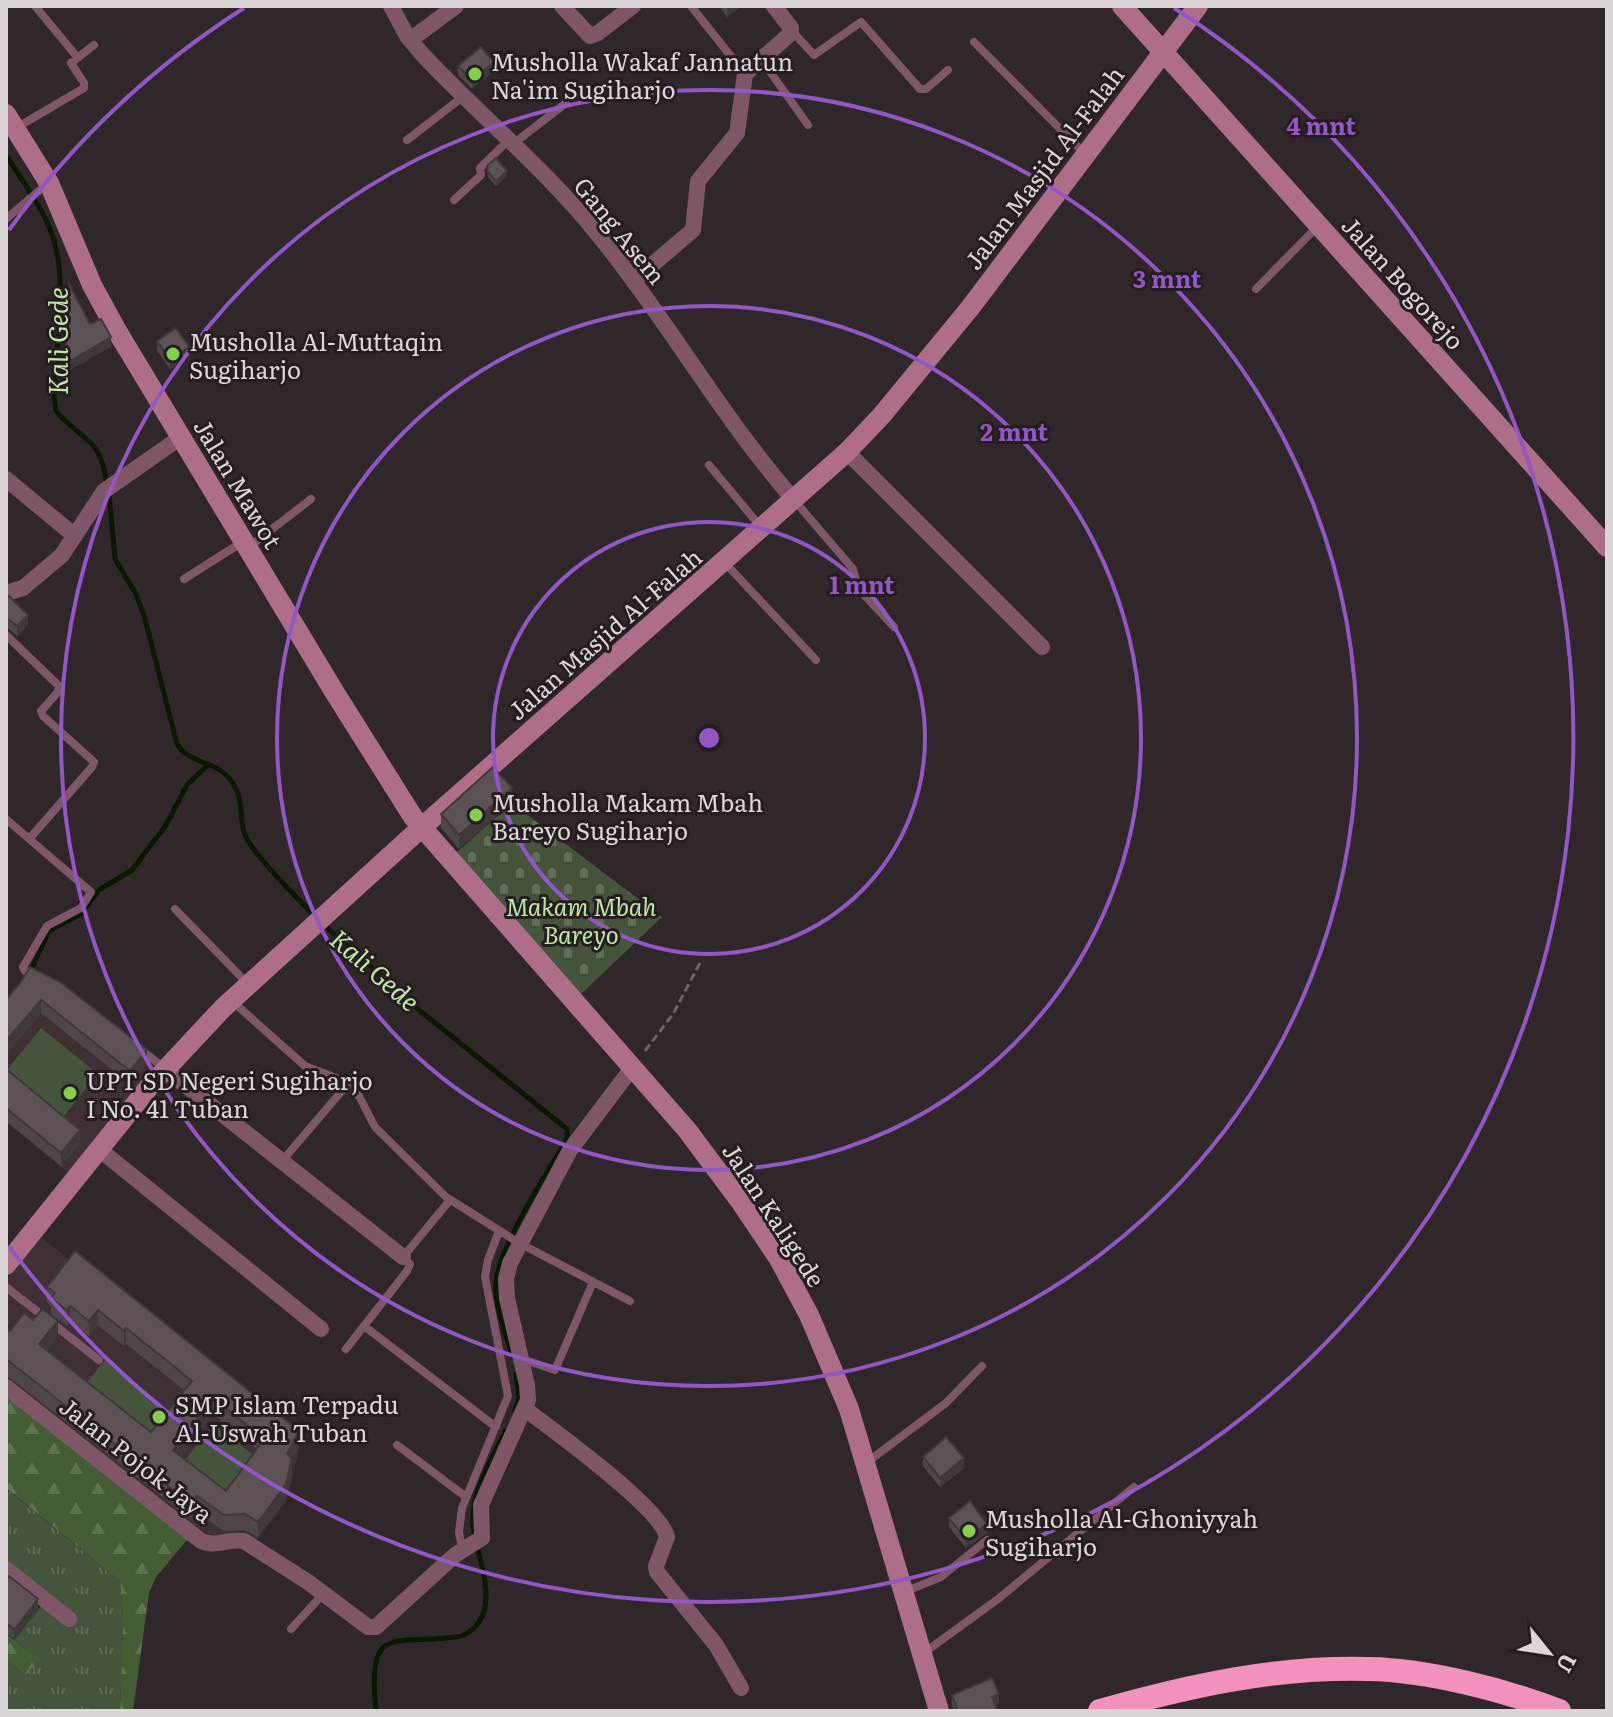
<svg xmlns="http://www.w3.org/2000/svg" width="1613" height="1717" viewBox="0 0 1613 1717" font-family="Literata,serif">
	<style>
		.built { fill: #3f3036 }
		.grass { fill: url(#grass-tufts) }
		.forest { fill: url(#forest-firs) }
		.cemetery { fill: url(#cemetery-stones) }
		.garden { fill: #45553b }
		.lines { fill: none; stroke-linecap: round; stroke-linejoin: round }
		.stream { stroke: #091900; stroke-width: 5 }
		.path { stroke: #6a6265; stroke-width: 3; stroke-dasharray: 8 4; stroke-linecap: butt }
		.lane { stroke: #7e5668; stroke-width: 8 }
		.street { stroke: #7e5668; stroke-width: 16 }
		.secondary { stroke: #ae6e8a; stroke-width: 20 }
		.highway { stroke: #f391bd; stroke-width: 24 }
		.wall { fill: #4f4649; fill-rule: evenodd }
		.shaded-wall { fill: #40393c }
		.building { fill: #5c5155; stroke: #40393c; stroke-width: 2; fill-rule: evenodd }
		.ring { fill: none; stroke: #9356c5; stroke-width: 4 }
		.poi-dot { fill: #86cf4c; stroke: #261d21; stroke-width: 3 }
		.labels { text-anchor: middle; dominant-baseline: central; stroke-width: 6; stroke-linejoin: round; paint-order: stroke }
		.poi-label { font-size: 24px; fill: #dcd6d8; stroke: #261d21; text-anchor: start }
		.street-label { font-size: 24px; fill: #dcd6d8; stroke: #261d21 }
		.park-label { font-size: 24px; font-style: italic; fill: #bee7a4; stroke: #261d21 }
		.water-label { font-size: 26px; font-style: italic; fill: #bfe9a5; stroke: #261d21 }
		.centre { fill: #9356c5; stroke: #261d21; stroke-width: 4 }
		.ring-label { font-size: 24px; text-anchor: middle; font-weight: bold; fill: #9356c5; stroke: #261d21; stroke-width: 6; stroke-linejoin: round; paint-order: stroke }
	</style>
	<defs>
		<pattern id="grass-tufts" width="24" height="20" patternUnits="userSpaceOnUse" patternTransform="scale(2)"><rect width="24" height="20" fill="#45553b"/><path d="M3 7l-1-3M5 7V3M7 7l1-3M15 17l-1-3M17 17v-4M19 17l1-3" fill="none" stroke="#5f6d57"/></pattern>
		<pattern id="forest-firs" width="22" height="20" patternUnits="userSpaceOnUse" patternTransform="scale(2)"><rect width="22" height="20" fill="#445d34"/><path d="M5 1l3.5 6h-7zM16 11l3.5 6h-7z" fill="#5e7451"/></pattern>
		<pattern id="cemetery-stones" width="16" height="16" patternUnits="userSpaceOnUse" patternTransform="scale(2)"><rect width="16" height="16" fill="#45553b"/><path d="M2 7V4a2 2 0 0 1 4 0v3zM10 15v-3a2 2 0 0 1 4 0v3z" fill="#5f6d57"/></pattern>
	</defs>
	<rect width="100%" height="100%" fill="#30272b"/>
	<!-- built -->
	<path class="built" d="M6,1012h82l67,55 -87,106 -62,-51z
		M41,1237l259,209 -13,54 -31,41 -14,-10 -33,8 -203,-161v-98z"/>
	<!-- grass -->
	<path class="grass" d="M9,1491l111,90 3,39 -3,91h-114v-51l20,15 12,-16 -24,-19 28,-35 -36,-29v-80z"/>
	<!-- forest -->
	<path class="forest" d="M6,1395l182,144 -32,38 -7,16 -16,118h-13l3,-91 -3,-39 -114,-93z
		M6,1634l33,25 -13,16 -20,-15z"/>
	<!-- cemetery -->
	<path class="cemetery" d="M513,802l21,18 128,97 -82,78 -125,-141z"/>
	<!-- garden -->
	<path class="garden" d="M41,1028l57,46 -34,42 -57,-46z
		M105,1360l68,55 -23,28 -68,-54z
		M214,1424l39,31 -32,40 -39,-31z"/>
	<g class="lines">
		<!-- stream -->
		<path class="stream" d="M6,155c18,29 43,60 50,93 10,41 0,106 -2,149l2,14c27,32 44,24 51,73
			M109,494l6,65 21,35 9,25 32,125c11,19 38,17 52,34 18,22 8,40 17,59 11,22 52,62 70,80
			M323,924l96,86 148,119v10c-19,33 -70,110 -71,145 -1,24 10,49 16,72
			M30,972l19,-41 32,-17 18,-24 33,-20 34,-45 21,-40 22,-21
			M515,1411l4,-13 -3,-24
			M475,1537c-10,-38 15,-72 30,-106
			M376,1711c-9,-91 17,-64 86,-75 36,-16 23,-59 15,-89"/>
		<!-- path -->
		<path class="path" d="M645,1051l28,-37 27,-51"/>
		<!-- lane -->
		<path class="lane" d="M35,6l43,52
			M691,6l54,68
			M792,31l22,24 47,-33 59,67h6l22,-19
			M974,42l112,113
			M761,59l47,66
			M16,128l68,-40v-5l-13,-20 23,-18
			M407,140l57,-44
			M513,144l53,-41
			M454,200l27,-25 -1,-7 29,-28
			M6,219l42,-36
			M1256,289l61,-62
			M709,465l51,61
			M795,501l58,68 5,19 36,39
			M249,547l62,-48
			M724,562l92,98
			M184,579l60,-38
			M6,635l53,51 -1,6 -17,19 2,5 51,46 -2,5 -62,71
			M6,819l85,73 -10,16 -34,18 -24,41 2,4 10,4
			M175,909l72,74
			M232,1001l73,65 34,13 20,17 16,31 71,70 73,46 111,58
			M140,1049l24,19
			M282,1161l65,-76
			M6,1287l93,73
			M364,1326l132,101
			M346,1349l61,-78 3,-7 -7,-7 47,-57
			M522,1359l33,11 38,-88
			M397,1445l69,52
			M866,1463l80,-60 36,-37
			M462,1549l-3,-17 3,-24 46,-112 -23,-119 3,-17 11,-29
			M904,1592l37,-15 46,-37
			M291,1629l32,-35
			M925,1652l73,-53 136,-112"/>
		<!-- street -->
		<path class="street" d="M391,6l16,30 15,18c58,62 125,116 178,183 69,85 122,181 195,264
			M562,6l28,30 8,-3 35,-27
			M410,40l46,-34
			M633,281l60,-51 5,-49 39,-48 8,-59 46,-41v-5l-17,-22
			M847,452l195,195
			M6,479l69,57
			M6,593l17,-5 39,-33 42,-64 77,-54
			M165,1069l238,188
			M99,1149l222,180
			M6,1387l195,154c15,7 28,-3 43,0l64,41 60,45h8l79,-72 27,-17 -1,-33 47,-105 -1,-15 -20,-87 -1,-19 4,-16 60,-113 62,-82
			M525,1409c28,21 136,99 142,128l-11,29 1,6 59,73 25,43
			M6,1569l63,50"/>
		<!-- secondary -->
		<path class="secondary" d="M1122,6l485,541
			M6,114l43,69 43,102 25,46 218,362 78,124 274,313 53,71 39,58 30,56 40,94 90,302
			M6,1265l143,-178 74,-79 198,-180 426,-376 35,-37 88,-107 228,-302"/>
		<!-- highway -->
		<path class="highway" d="M1100,1711c88,-25 178,-45 269,-42 58,1 136,21 190,42"/>
	</g>
	<!-- wall -->
	<path class="wall" d="M719,6h23l-15,11z
		M458,66l36,5 -22,18 -14,-14z
		M487,166l20,10 -11,10 -8,-9z
		M157,341l32,15 -19,13 -13,-18z
		M6,599l22,26 -11,11 -9,-8 -2,1z
		M512,802l-53,47 -18,-21v-14z
		M21,982l126,81 -17,21 -89,-71 -35,41v-54z
		M6,1069l74,74 -19,23 -55,-45z
		M75,1251l224,196 -7,12v15l-6,25 -28,38 -13,-7 -21,1 -27,-19 -6,7 -185,-144v-48l4,4 23,-11 25,16 -11,14 104,82 33,-42 -58,-46 -2,2 -26,-21 -9,11 -19,-15 -3,5 -16,-12v-8l-4,-4v-15zM213,1414l44,35 -31,42 -46,-35z
		M923,1457l41,11 -24,19 -17,-21z
		M949,1518l38,15 -21,15 -17,-21z
		M6,1581l32,28 -24,30 -8,-6z
		M952,1695l47,8 -4,2 2,6h-43l-2,-6z"/>
	<!-- shaded-wall -->
	<path class="shaded-wall" d="M730,6h12l-15,11v-9z
		M494,62v9l-22,18v-9z
		M507,171v5l-11,10v-5z
		M111,337v10l-46,26v-9z
		M189,347v9l-19,13v-9z
		M28,615v10l-11,11v-10z
		M512,788v14l-53,47v-14z
		M41,1000v13l-35,41v-13z
		M147,1050v13l-17,21v-13z
		M80,1130v13l-19,23v-13z
		M70,1306v15l-3,5v-16z
		M98,1310v15l-9,11v-15z
		M58,1321v15l-19,23v-15z
		M126,1328v16l-2,2v-15z
		M213,1398v16l-40,51v-15z
		M299,1431v16l-7,12v15l-6,25 -28,38v-15l29,-68z
		M964,1458v10l-24,19v-9z
		M197,1496v16l-6,7v-15z
		M987,1524v9l-21,15v-9z
		M38,1599v10l-24,30v-9z
		M999,1694v9l-7,3v-9z"/>
	<!-- building -->
	<path class="building" d="M481,47l13,15 -22,18 -14,-14z
		M496,158l11,13 -11,10 -8,-9 -1,-6z
		M69,284l21,40 11,-5 10,18 -46,27z
		M176,328l13,19 -19,13 -13,-19z
		M9,596l19,19 -11,11 -9,-7h-2v-20z
		M493,767l19,21 -53,47 -18,-21z
		M30,967l30,15 87,68 -17,21 -89,-71 -35,41v-41l15,-18z
		M6,1069l74,61 -19,23 -55,-45z
		M75,1251l224,180 -12,23 5,5 -6,25 -28,38 -13,-8 -21,1 -27,-19 -6,8 -185,-145v-32l4,4 14,-18 9,7 9,-11 16,12 -19,23 112,88 41,-51 -66,-53 -2,3 -26,-21 -9,11 -19,-15 -3,4 -16,-12 4,-5 -8,-6zM213,1398l51,41 -38,52 -53,-41z
		M946,1437l18,21 -24,20 -17,-21z
		M970,1501l17,23 -21,15 -17,-21z
		M9,1576l29,23 -24,31 -8,-7v-42z
		M992,1678l7,16 -7,3 5,12 -5,2h-34l-6,-16z"/>
	<!-- distance rings -->
	<g class="ring">
		<circle cx="709" cy="738" r="216"/>
		<circle cx="709" cy="738" r="432"/>
		<circle cx="709" cy="738" r="648"/>
		<path d="M9 230A865 865 0 0 1 244 8M1174 8A865 865 0 1 1 9 1246"/>
	</g>
	<!-- markers -->
	<g class="poi-dot">
		<circle cx="475" cy="74" r="8"/>
		<circle cx="173" cy="354" r="8"/>
		<circle cx="476" cy="815" r="8"/>
		<circle cx="70" cy="1093" r="8"/>
		<circle cx="159" cy="1417" r="8"/>
		<circle cx="969" cy="1531" r="8"/>
	</g>
	<g class="labels">
		<!-- poi labels -->
		<g class="poi-label">
			<text x="491" y="60">Musholla Wakaf Jannatun<tspan x="491" dy="28">Na'im Sugiharjo</tspan></text>
			<text x="189" y="340">Musholla Al-Muttaqin<tspan x="189" dy="28">Sugiharjo</tspan></text>
			<text x="492" y="801">Musholla Makam Mbah<tspan x="492" dy="28">Bareyo Sugiharjo</tspan></text>
			<text x="86" y="1079">UPT SD Negeri Sugiharjo<tspan x="86" dy="28">I No. 41 Tuban</tspan></text>
			<text x="175" y="1403">SMP Islam Terpadu<tspan x="175" dy="28">Al-Uswah Tuban</tspan></text>
			<text x="985" y="1517">Musholla Al-Ghoniyyah<tspan x="985" dy="28">Sugiharjo</tspan></text>
		</g>
		<!-- street labels -->
		<g class="street-label">
			<text transform="translate(1043 167) rotate(-53)">Jalan Masjid Al-Falah</text>
			<text transform="translate(621 230) rotate(51)">Gang Asem</text>
			<text transform="translate(1404 282) rotate(48)">Jalan Bogorejo</text>
			<text transform="translate(239 483) rotate(59)">Jalan Mawot</text>
			<text transform="translate(604 633) rotate(-41)">Jalan Masjid Al-Falah</text>
			<text transform="translate(775 1214) rotate(57)">Jalan Kaligede</text>
			<text transform="translate(137 1459) rotate(38)">Jalan Pojok Jaya</text>
		</g>
		<!-- park labels -->
		<g class="park-label">
			<text x="581" y="905">Makam Mbah<tspan x="581" dy="28">Bareyo</tspan></text>
		</g>
		<!-- water labels -->
		<g class="water-label">
			<text transform="translate(56 341) rotate(-90)">Kali Gede</text>
			<text transform="translate(376 969) rotate(41)">Kali Gede</text>
		</g>
	</g>
	<circle cx="709" cy="738" r="12" class="centre"/>
	<g class="ring-label">
		<text x="1321" y="135">4 mnt</text>
		<text x="1167" y="288">3 mnt</text>
		<text x="1014" y="441">2 mnt</text>
		<text x="862" y="594">1 mnt</text>
	</g>
	<!-- border -->
	<rect width="1613" height="1717" fill="none" stroke="#dcd6d8" stroke-width="16"/>
	<!-- north arrow -->
	<g transform="translate(1549 1653) rotate(120)" stroke="#261d21" stroke-width="6" paint-order="stroke">
	<path d="M0-6L14 30L0 20L-14 30Z" fill="#dcd6d8"/>
	<text y="-12" font-size="22" font-weight="bold" text-anchor="middle" fill="#dcd6d8">U</text>
	</g>
</svg>
